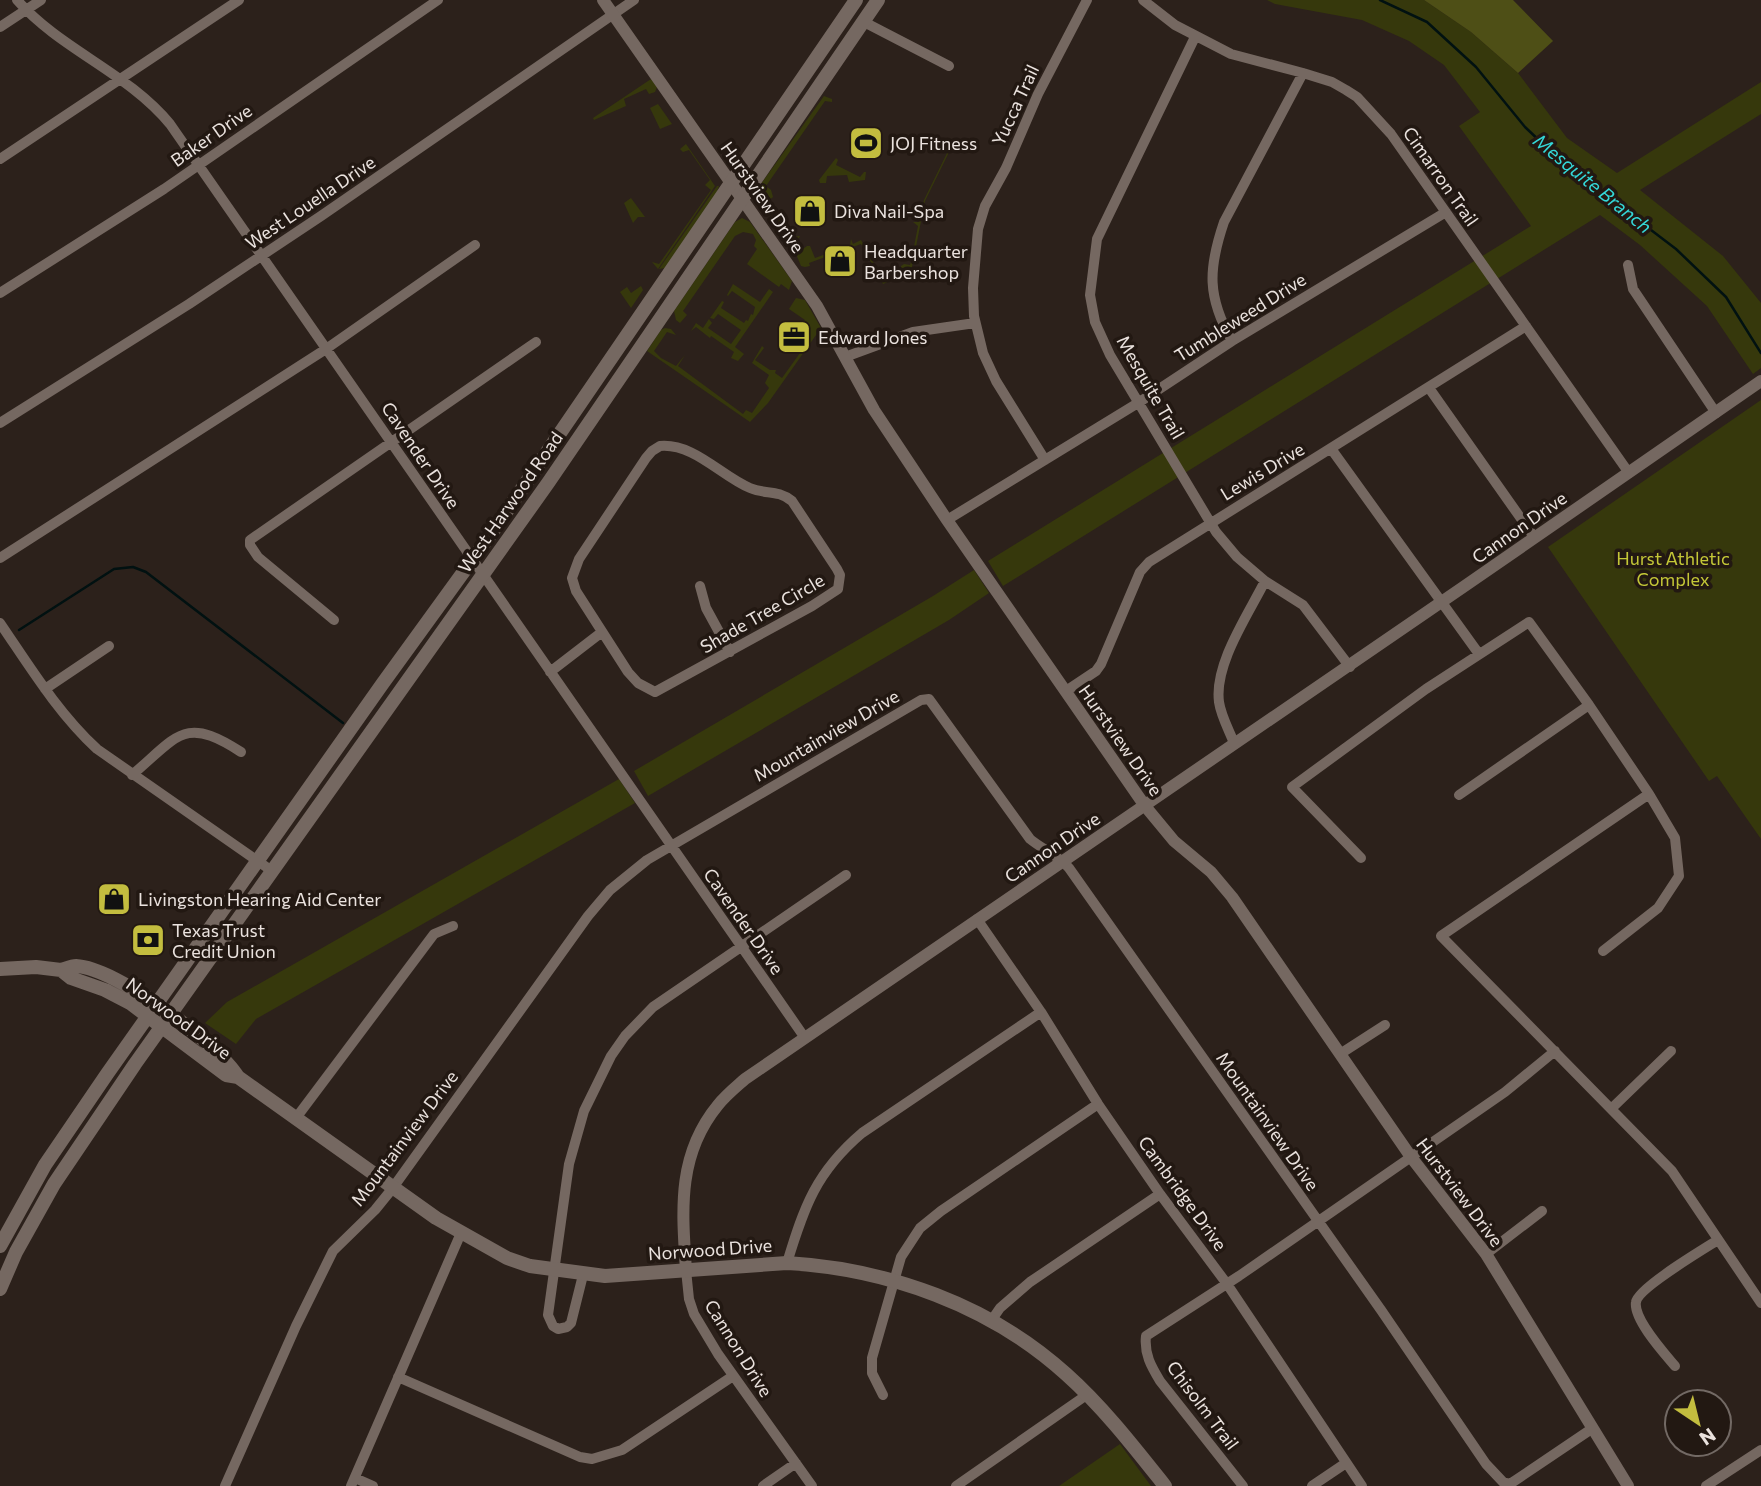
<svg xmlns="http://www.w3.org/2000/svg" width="1761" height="1486" viewBox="0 0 1761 1486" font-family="Commissioner,sans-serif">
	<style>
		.green { fill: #36380c }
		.forest { fill: #4e4f16 }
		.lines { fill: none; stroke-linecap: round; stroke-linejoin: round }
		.stream { stroke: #011111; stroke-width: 2.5 }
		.minor { stroke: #756861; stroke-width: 10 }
		.tertiary { stroke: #756861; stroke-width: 12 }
		.secondary { stroke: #756861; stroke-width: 14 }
		.labels { text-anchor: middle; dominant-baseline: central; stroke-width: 7; stroke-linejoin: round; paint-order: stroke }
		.street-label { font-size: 18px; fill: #eae2de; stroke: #221812 }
		.poi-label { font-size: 18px; fill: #eae2de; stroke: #221812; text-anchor: start }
		.park-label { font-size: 18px; fill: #c4c737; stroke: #221812 }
		.water-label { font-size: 19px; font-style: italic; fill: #34d7d8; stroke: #221812 }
	</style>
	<rect width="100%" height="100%" fill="#2c211b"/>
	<!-- green -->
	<path class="green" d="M1267,0h157l47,32 47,41 49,65 50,35 144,-91v32l-121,76 83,66 38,47v65l-8,6 -46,-68 -67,-61 -40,-30 -597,371 -15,-25 543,-335 -72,-100 21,-14 -36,-47 -35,-24 -47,-21 -87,-16z
		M651,79l6,8 -2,5 -6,2 -3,-5 -22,10 2,7 -32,14 -1,-2z
		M824,96l8,3v3l-7,-1 -59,85 5,4 2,7 -5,4 25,36 7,-1 -3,5 -9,5 -4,-5 -6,-16 -20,-29v-8z
		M658,104l14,20 -12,5 -10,-21z
		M686,144l29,42 -57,83 -6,-7 7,2 52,-74 -6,-5 5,-5 -21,-30 -6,2 -3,-3z
		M951,145l1,1 -27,55 -14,71 -28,12 -22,-40 -52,19 1,3 -5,1 -4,-1 -5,-12 11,-8h3l5,12 35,-13 1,-6 2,5 8,-4 20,36 6,-2 3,5 11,-5v-8l3,-2 6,1 1,-3 7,-36 -5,-4h6l5,-22z
		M836,158l2,2 -2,5 24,12 4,-5h2l-1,8 -16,2 -2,-7 -20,1 -1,7h-6l-1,-3z
		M717,186h2l-2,6 -52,76 -6,1z
		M631,198l14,19h-7l-5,6 -9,-20z
		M742,218l8,4 42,59 -3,9 -8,-6 -2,3 -32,-23 10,-15 -3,-3 2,-6 -3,-6 -10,-2 -8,4 -52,75 4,4 -7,8 -4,-3 -2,-9 61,-89z
		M733,284l27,18 9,-13 4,3 -38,55 9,7 -6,7 -7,-3 3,-6 -23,-16 -1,2 -14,-11 -5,4 5,-8 7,5 6,-9 3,4 -4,5 23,16 10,-14 -23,-16 -4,5 -4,-1 12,-17 2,1 -3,6 23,15 2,-3 2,1 3,-7 2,1 2,-8 -23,-16 -4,5 -1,-1z
		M641,286l2,4 -12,18 -11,-16 7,-5 4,6z
		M796,298l9,2 16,28 -53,75 -18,19 -103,-71 14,-21 4,-2 6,1 5,6 -9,-3 -13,19 7,7 15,8 9,-11 -7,11 65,48 3,-4 6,3 17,-25 -4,-5 4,-8 -17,-12 10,-17 2,2 -9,12 15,10h6l-1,3 7,5 23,-32 -5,-4 4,-9 -10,-7 2,-2 5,2 4,-6 -16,-11z
		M1761,400v439l-44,-63 -8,5 -161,-234z
		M974,570l15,23 -40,27 -301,176 -14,-25 299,-175z
		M619,779l16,24 -379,216 -20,25 -31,-21 22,-21z
		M1120,1444l31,42h-92z"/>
	<!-- forest -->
	<path class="forest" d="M1424,0h89l40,41 -35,32 -47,-41z"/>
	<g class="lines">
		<!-- stream -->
		<path class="stream" d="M1380,0l47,22 49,45 49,60 38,36 113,86 50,48 35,56
			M19,630l95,-61 19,-2 13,5 197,151"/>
		<!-- minor -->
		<path class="minor" d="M17,0c44,50 110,72 153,124l635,914
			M1143,0l32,25 56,29 72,19 29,9 14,8 11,7 34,37 238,339
			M864,22l85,44
			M0,27l41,-27
			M1195,37l-98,202 -7,56 5,27 15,33 106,177 21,25 28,24 38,24 47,62
			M0,159l239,-159
			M1628,265l5,24 83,124
			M0,293l164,-104 274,-189
			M1232,341c-25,-44 -24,-72 -8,-119l79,-149
			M845,357l68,-25 62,-9
			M1429,388l105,149
			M0,423l189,-119 132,-88 313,-216
			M660,446c34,-3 61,30 90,42 16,7 27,1 42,13l45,68 3,6 -2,14 -26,17 -157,86 -17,-9 -10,-11 -52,-81 -4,-13 7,-19 67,-101 6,-7z
			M1332,450l147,204
			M1045,460l-49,-79 -13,-28 -9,-37 -1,-28 5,-59 7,-23 21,-38 32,-74 49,-94
			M947,520l191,-117 94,-62 214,-129
			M0,558l326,-209 149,-104
			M700,586l6,22 24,44
			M334,620l-76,-63 -8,-12v-5l286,-198
			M0,623c30,44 58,90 97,126l175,122
			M550,672l52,-40
			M45,689l64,-43
			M1066,691l30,-20 5,-7 39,-92 9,-10 377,-236
			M1234,743c-5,-13 -13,-27 -15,-41 -5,-38 29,-87 46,-121
			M132,775c46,-39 52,-60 109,-23
			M1649,794l-208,142 231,235 89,132
			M1459,795l130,-90
			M1361,858l-69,-71 134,-98 103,-67 60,83 60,89 26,44 4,38 -21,32 -55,43
			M977,919l64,93 57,92 62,90 67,90 135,202
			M1340,1054l45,-29
			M1612,1108l59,-57
			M296,1118l138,-184 19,-8
			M1486,1254l56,-43
			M787,1263c17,-56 29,-91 75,-130l179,-121
			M686,1270l3,29 5,15 24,40 94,132
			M583,1275l-12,48 -4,4 -9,2 -5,-3 -5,-11 21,-151 15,-53 27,-55 14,-20 28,-29 193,-132
			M991,1321l9,-13 30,-26 130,-88
			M1675,1366c-11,-13 -42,-47 -39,-64 2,-14 68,-53 82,-62
			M398,1377l182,80 12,2 30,-9 111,-74
			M883,1395l-11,-22v-15l29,-101 19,-29 21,-17 157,-107
			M355,1478l18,8
			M225,1486l71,-160 37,-75 42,-41 17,-21 196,-273 22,-26 37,-30 274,-160 8,-1 101,140c12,10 29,17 39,29l312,442 105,154 17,18 7,2 83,-56
			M351,1486l110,-253
			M763,1486l33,-23
			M956,1486l132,-92
			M1243,1486l-83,-105c-9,-15 -16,-27 -14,-45l93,-60 266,-184 50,-41
			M1312,1486l34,-23
			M1706,1486l55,-36"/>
		<!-- tertiary -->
		<path class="tertiary" d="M603,0l214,306 57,104 73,110 198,286 29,35 37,31 21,25 179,260 75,97 142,232
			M686,1270c-4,-61 -9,-115 32,-165 8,-10 18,-18 27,-26 339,-233 679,-463 1016,-698"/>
		<!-- secondary -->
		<path class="secondary" d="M0,969l36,-2 25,3 10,8 34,12 25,13 96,72 12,2
			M61,970c4,-1 10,-4 15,-4 41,2 141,77 162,111l198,141 71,40 23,8 75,10 182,-13c101,6 203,42 279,111 37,33 68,73 99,112
			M0,1246l45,-81 62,-91 276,-391 108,-149 365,-534
			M0,1289l16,-37 38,-68 81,-120 413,-581 330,-483"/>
	</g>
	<!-- icons -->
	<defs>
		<g id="stadium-square" transform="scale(1.75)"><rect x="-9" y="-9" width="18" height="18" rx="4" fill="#c3bd3f" stroke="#221812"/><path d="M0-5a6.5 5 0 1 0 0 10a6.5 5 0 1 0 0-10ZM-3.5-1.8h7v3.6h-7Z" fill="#111"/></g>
		<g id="shop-square" transform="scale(1.75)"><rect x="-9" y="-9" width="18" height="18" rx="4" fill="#c3bd3f" stroke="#221812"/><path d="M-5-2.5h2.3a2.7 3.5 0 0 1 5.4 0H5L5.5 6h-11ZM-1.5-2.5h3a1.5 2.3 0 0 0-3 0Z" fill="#111"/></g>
		<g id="office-square" transform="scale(1.75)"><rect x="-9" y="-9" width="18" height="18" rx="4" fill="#c3bd3f" stroke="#221812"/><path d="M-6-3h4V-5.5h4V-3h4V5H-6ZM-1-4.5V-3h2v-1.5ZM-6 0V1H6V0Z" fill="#111"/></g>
		<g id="bank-square" transform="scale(1.75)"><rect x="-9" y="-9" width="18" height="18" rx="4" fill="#c3bd3f" stroke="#221812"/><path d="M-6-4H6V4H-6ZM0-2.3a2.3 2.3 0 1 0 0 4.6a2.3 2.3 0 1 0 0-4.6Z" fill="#111"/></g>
	</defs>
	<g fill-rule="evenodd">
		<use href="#stadium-square" x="866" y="143"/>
		<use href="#shop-square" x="810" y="211"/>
		<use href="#shop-square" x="840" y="261"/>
		<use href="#office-square" x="794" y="337"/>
		<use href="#shop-square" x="114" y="899"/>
		<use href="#bank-square" x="148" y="940"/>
	</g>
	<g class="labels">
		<!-- street labels -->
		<g class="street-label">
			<text transform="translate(1015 105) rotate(-65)">Yucca Trail</text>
			<text transform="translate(211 135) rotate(-35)">Baker Drive</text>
			<text transform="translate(1441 176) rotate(55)">Cimarron Trail</text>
			<text transform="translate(763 197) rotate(55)">Hurstview Drive</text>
			<text transform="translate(310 202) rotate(-34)">West Louella Drive</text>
			<text transform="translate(1240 317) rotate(-32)">Tumbleweed Drive</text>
			<text transform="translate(1151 387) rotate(60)">Mesquite Trail</text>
			<text transform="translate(421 455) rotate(56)">Cavender Drive</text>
			<text transform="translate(1262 471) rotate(-31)">Lewis Drive</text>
			<text transform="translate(510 502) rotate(-55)">West Harwood Road</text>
			<text transform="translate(1519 527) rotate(-35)">Cannon Drive</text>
			<text transform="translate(762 613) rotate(-30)">Shade Tree Circle</text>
			<text transform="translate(826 735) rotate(-30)">Mountainview Drive</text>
			<text transform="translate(1121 740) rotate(55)">Hurstview Drive</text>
			<text transform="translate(1052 847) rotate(-34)">Cannon Drive</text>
			<text transform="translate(744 921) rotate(55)">Cavender Drive</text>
			<text transform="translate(179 1018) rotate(36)">Norwood Drive</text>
			<text transform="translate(1268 1121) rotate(55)">Mountainview Drive</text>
			<text transform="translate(404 1138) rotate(-53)">Mountainview Drive</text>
			<text transform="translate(1460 1192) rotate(53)">Hurstview Drive</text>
			<text transform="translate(1183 1193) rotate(54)">Cambridge Drive</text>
			<text transform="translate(710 1249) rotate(-4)">Norwood Drive</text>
			<text transform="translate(739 1348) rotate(58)">Cannon Drive</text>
			<text transform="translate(1203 1405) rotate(53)">Chisolm Trail</text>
		</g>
		<!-- poi labels -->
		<g class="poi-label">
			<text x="890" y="143">JOJ Fitness</text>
			<text x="834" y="211">Diva Nail-Spa</text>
			<text x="864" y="251">Headquarter<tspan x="864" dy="21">Barbershop</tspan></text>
			<text x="818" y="337">Edward Jones</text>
			<text x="138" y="899">Livingston Hearing Aid Center</text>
			<text x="172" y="930">Texas Trust<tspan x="172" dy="21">Credit Union</tspan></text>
		</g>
		<!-- park labels -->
		<g class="park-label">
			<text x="1673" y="558">Hurst Athletic<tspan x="1673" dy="21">Complex</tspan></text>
		</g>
		<!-- water labels -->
		<g class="water-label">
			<text transform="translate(1593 183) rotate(39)">Mesquite Branch</text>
		</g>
	</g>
	<!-- north arrow -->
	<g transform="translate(1698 1423) rotate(145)"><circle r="33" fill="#221812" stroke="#726964" stroke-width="2"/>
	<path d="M0-5L12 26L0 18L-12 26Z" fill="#c3bd3f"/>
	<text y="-10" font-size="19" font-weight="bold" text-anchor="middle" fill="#eae2de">N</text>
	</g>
</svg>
